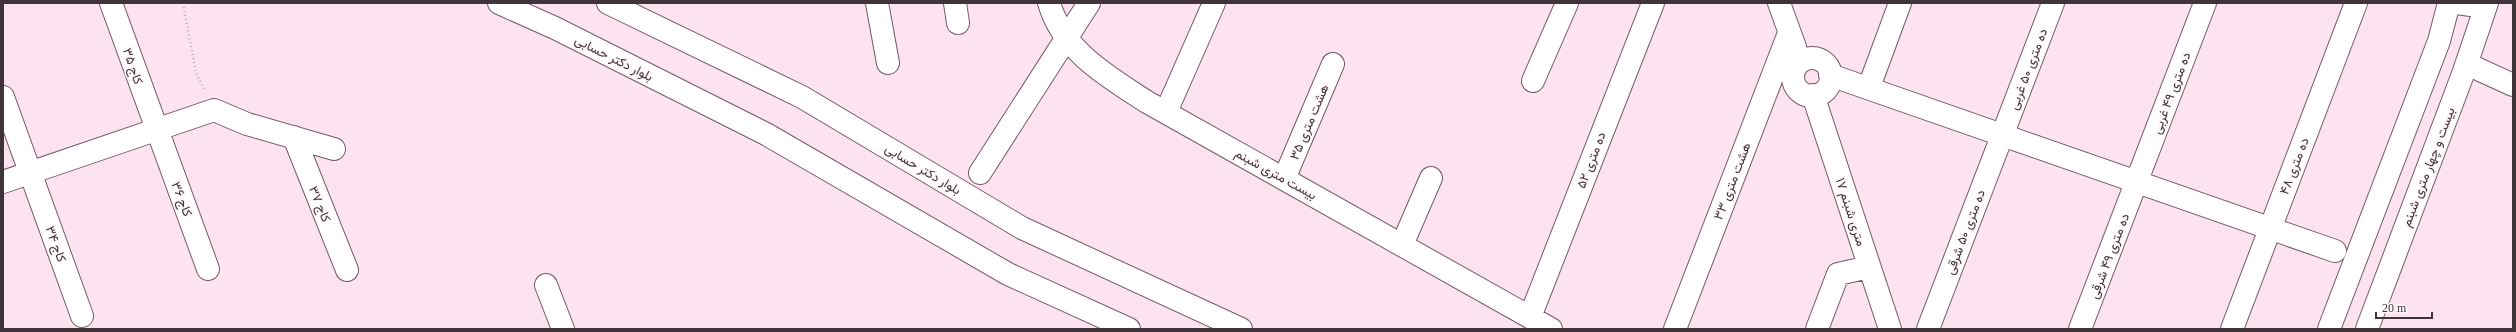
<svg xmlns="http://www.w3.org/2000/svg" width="2516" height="332" viewBox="0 0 2516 332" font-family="'Times New Roman',Vazirmatn,serif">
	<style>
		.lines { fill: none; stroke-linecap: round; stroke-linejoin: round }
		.minor-casing { stroke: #755967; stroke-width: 24 }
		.major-casing { stroke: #755967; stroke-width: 24 }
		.path { stroke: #c3adb8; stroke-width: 2.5; stroke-dasharray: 1 3; stroke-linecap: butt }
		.minor { stroke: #fff; stroke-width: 22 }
		.major { stroke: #fff; stroke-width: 22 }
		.labels { text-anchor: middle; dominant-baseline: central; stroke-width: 3; stroke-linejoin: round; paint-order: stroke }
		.street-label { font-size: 13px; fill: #403339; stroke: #fdf6fa }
	</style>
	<rect width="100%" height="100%" fill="#fde3f0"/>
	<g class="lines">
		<!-- minor casing -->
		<g class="minor-casing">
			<path id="minor" d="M111,3l97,266
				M877,3l11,60
				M955,3l3,20
				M1049,3c14,48 58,73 98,99l404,227
				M1779,3l16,44
				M2457,3l14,2 6,-2
				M1793 77a19 19 0 1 1 38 0a19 19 0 1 1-38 0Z
				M2467,64l46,21
				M1830,75l505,176
				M1533,81l34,-78
				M1869,87l31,-84
				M1813,95l77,234
				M3,97l79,219
				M1166,112l48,-109
				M294,137l53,133
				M980,173l109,-170
				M1284,179l49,-115
				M3,182l211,-72 33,14 87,25
				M1402,245l29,-67
				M546,285l17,44
				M1530,317l123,-314
				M1675,329l114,-296
				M1817,329l21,-55 31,-7
				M1928,329l125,-326
				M2080,329l125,-326
				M2232,329l124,-326
				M2329,329l110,-288 10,-38
				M2367,329l96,-255 24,-71"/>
		</g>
		<!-- major casing -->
		<g class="major-casing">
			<path id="major" d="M499,3l56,25 211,106 242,140 121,55
				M608,3l194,94 220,131 219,101"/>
		</g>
		<!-- path -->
		<path class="path" d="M183,3l13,70 9,18"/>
		<!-- minor -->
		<use href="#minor" class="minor"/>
		<!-- major -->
		<use href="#major" class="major"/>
	</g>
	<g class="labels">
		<!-- street labels -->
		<g class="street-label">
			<text transform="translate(614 58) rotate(27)">بلوار دکتر حسابی</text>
			<text transform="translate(133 66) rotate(71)">کاج ۳۵</text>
			<text transform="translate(2028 69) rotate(-69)">ده متری ۵۰ غربی</text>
			<text transform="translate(2171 93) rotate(-69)">ده متری ۴۹ غربی</text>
			<text transform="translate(1309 122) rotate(-67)">هشت متری ۳۵</text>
			<text transform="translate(1591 160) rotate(-69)">ده متری ۵۲</text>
			<text transform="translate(2294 166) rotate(-69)">ده متری ۴۸</text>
			<text transform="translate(2428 167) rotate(-69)">بیست و چهار متری شبنم</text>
			<text transform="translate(923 169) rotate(31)">بلوار دکتر حسابی</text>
			<text transform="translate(1276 174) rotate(29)">بیست متری شبنم</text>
			<text transform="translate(1732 181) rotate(-69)">هشت متری ۳۳</text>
			<text transform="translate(182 199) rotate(69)">کاج ۳۶</text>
			<text transform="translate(320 204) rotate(68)">کاج ۳۷</text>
			<text transform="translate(1851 212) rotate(72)">۱۷ متری شبنم</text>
			<text transform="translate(1965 232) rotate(-69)">ده متری ۵۰ شرقی</text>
			<text transform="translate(56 244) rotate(70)">کاج ۳۴</text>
			<text transform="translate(2109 256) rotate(-69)">ده متری ۴۹ شرقی</text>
		</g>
	</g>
	<!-- border -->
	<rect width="2516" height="332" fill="none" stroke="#403339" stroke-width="8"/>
	<!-- scale -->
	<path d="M2376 312v6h56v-6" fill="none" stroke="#403339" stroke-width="2"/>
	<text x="2382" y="312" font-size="12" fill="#403339" stroke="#fdf6fa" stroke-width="3" paint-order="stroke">20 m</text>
</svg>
